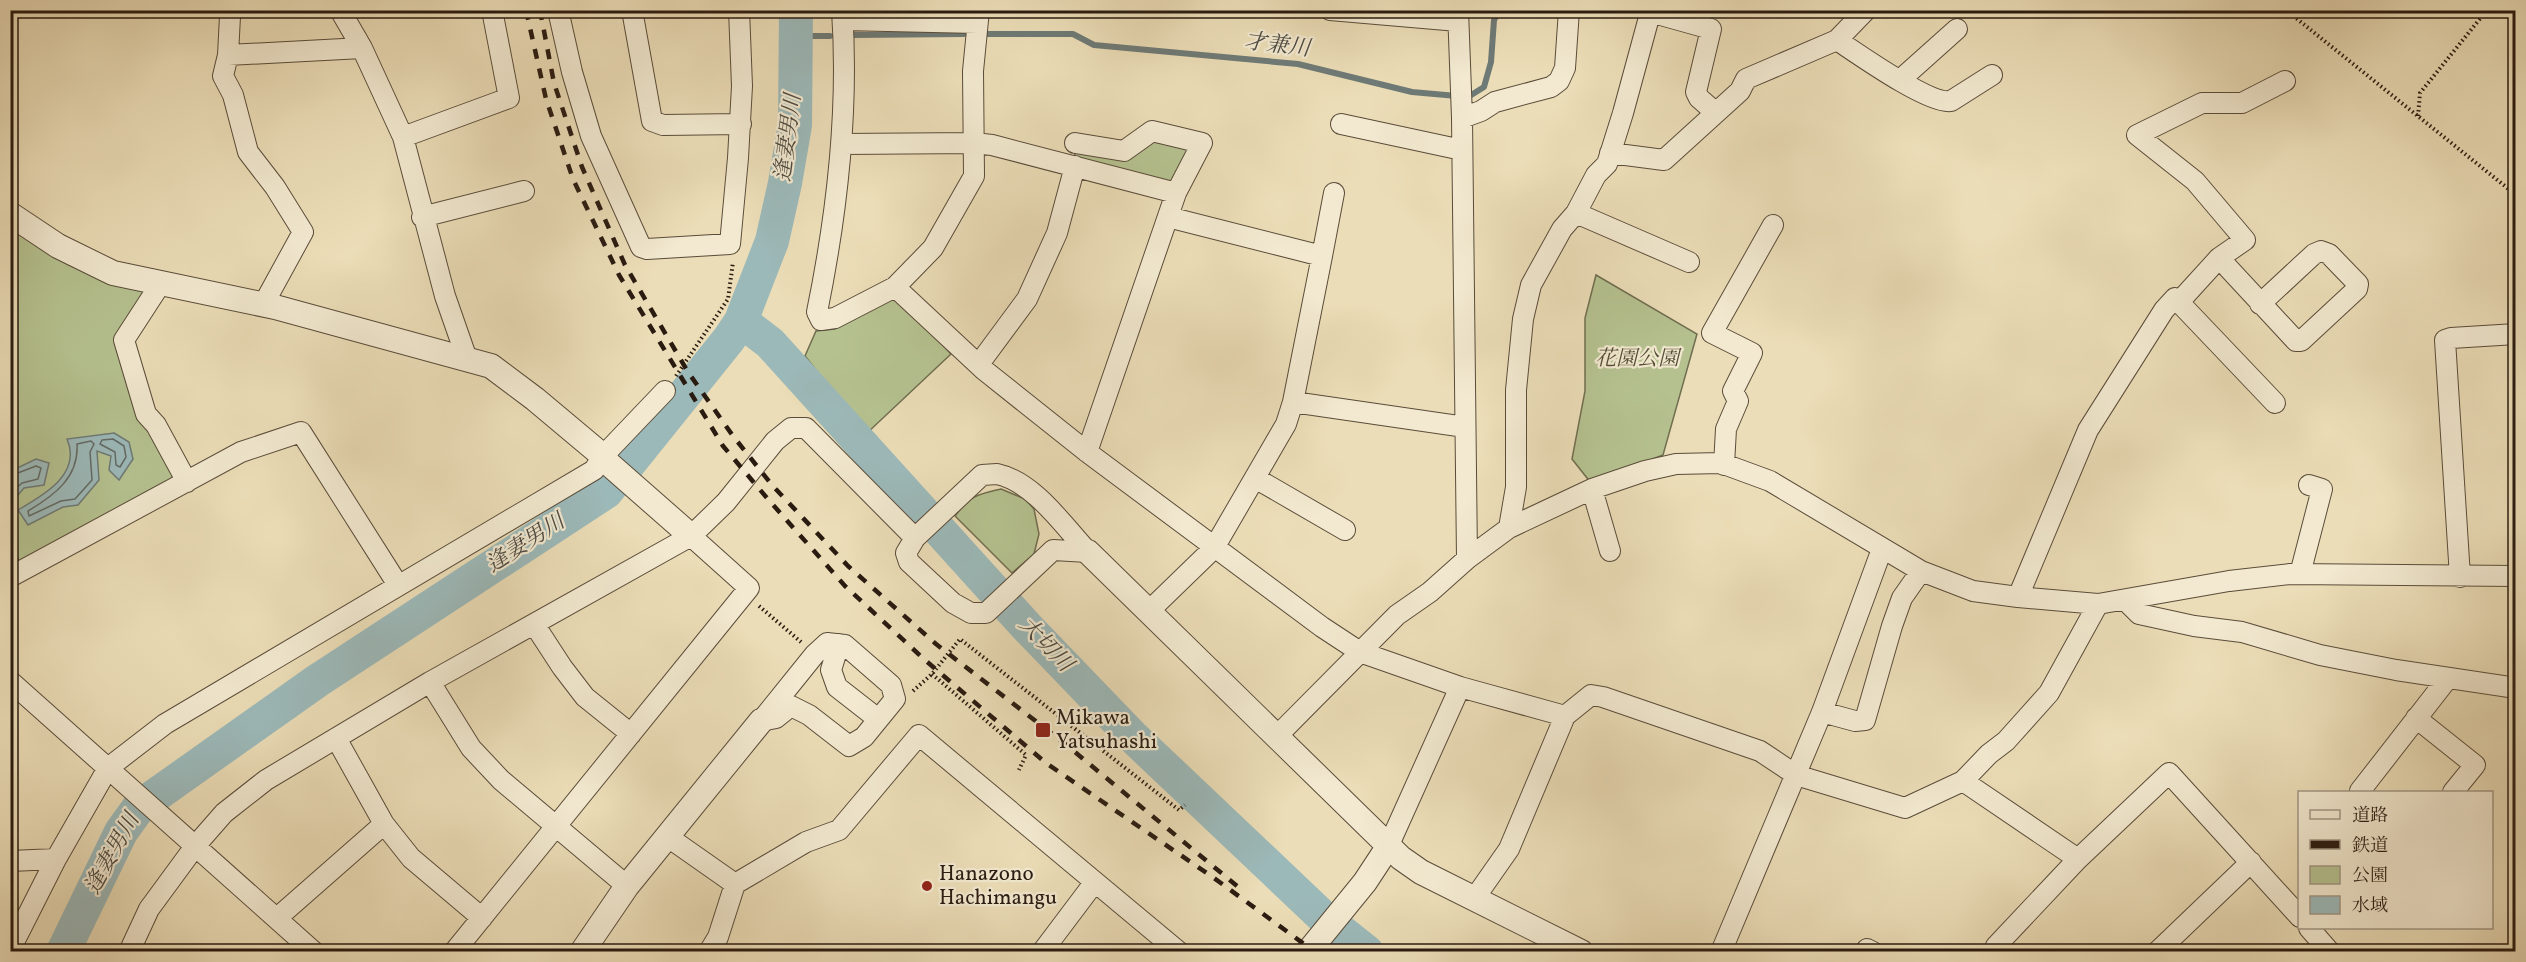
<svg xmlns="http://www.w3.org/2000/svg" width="2526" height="962" viewBox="0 0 2526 962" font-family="Vollkorn,'Noto Serif JP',serif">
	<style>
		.green { fill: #b5c290; stroke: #706e50; stroke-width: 1.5 }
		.water { fill: #9cb9b9; stroke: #6e7a76; stroke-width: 1.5 }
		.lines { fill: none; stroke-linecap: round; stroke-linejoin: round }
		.shore { stroke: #636a65; stroke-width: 1.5 }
		.stream { stroke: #6e7a76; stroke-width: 6 }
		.river { stroke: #9cb9b9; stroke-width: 34 }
		.minor-casing { stroke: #5a4c3a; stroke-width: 22 }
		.tertiary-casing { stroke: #5a4c3a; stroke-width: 26 }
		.path { stroke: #2a1b11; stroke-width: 4; stroke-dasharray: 1.5 3; stroke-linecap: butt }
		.minor { stroke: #f2e9d0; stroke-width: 20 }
		.tertiary { stroke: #f2e9d0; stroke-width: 24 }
		.rail { stroke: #2a1b11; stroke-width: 4.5; stroke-dasharray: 10 10; stroke-linecap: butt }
		.poi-dot { fill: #8f2418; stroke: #f2e9d0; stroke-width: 2 }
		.labels { text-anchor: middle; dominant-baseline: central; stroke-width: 4.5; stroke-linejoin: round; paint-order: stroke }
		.park-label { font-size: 21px; font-style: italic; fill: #544d37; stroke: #f2e9d0 }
		.poi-label { font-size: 21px; fill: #2a1b11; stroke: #f2e9d0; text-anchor: start }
		.water-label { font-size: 22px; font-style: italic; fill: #4c4a43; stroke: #f2e9d0 }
	</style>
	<rect width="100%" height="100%" fill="#ebddb7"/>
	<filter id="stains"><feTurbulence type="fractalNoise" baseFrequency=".00333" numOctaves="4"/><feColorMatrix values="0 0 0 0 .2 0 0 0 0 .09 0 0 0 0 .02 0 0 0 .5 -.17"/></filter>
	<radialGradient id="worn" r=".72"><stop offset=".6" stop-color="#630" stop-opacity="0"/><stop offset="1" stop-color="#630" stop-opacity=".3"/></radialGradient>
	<!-- green -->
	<path class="green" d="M1152,135l44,10 -22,43 -101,-29 4,-11 46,8z
		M11,228l58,37 79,28 -31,42 57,134 -3,14 -150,82 -10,-22z
		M1596,275l101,59 -34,121 -72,28 -19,-24 13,-68v-73z
		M895,295l56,59 -85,80 -61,-78 11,-25 19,-2z
		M1001,489l24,10 9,10 5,25 -5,20 -22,19 -57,-57c16,-21 21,-21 46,-27z"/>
	<!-- water -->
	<path class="water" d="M114,433l15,9 4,17 -14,21 -10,-10 2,-14 -14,-5 2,29 -21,25 -15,2 -35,18 -10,-15c26,-15 64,-36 49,-71z
		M36,459l13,4 -5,22 -20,3 -13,15v-32z"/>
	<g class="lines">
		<!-- shore -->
		<path class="shore" d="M113,439l11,7 2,11 -6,10 -4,-2 -1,-13 -15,-8 2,-4z
			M91,441l3,3 -4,8 2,28 -17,19 -14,2 -32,15 -1,-5c27,-16 51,-34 49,-67z
			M10,476l26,-10 5,2 -3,11 -16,4 -12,11"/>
		<!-- stream -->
		<path class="stream" d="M795,28l15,8h20
			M984,34h89l21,11 204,19 114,28 56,5 16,-10 7,-25 3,-42 6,-10
			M852,35l112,-1"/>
		<!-- river -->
		<path class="river" d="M741,321l29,22 257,284 105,109 191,181 44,35
			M63,952l58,-120 18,-25 178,-126 289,-189 123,-153 12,-18 31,-80 13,-58 10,-58 1,-115"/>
		<!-- minor casing -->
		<g class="minor-casing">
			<path id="minor" d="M233,10l-3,6 -2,39 134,-7
				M340,10l22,38 41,89 42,159 22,63
				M558,10l14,62 19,64 50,111 6,2 83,-5 8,-86 4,-72 -3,-76
				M632,10l20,111 11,4 78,-1
				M842,10c7,101 -5,204 -25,302l4,8 14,-2 60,-31 38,-39 41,-72 -1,-105 6,-61
				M1330,10l128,11
				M1458,10l4,108 5,441
				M1650,12l61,17 -15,63 3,6 17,15
				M843,20l134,3
				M1837,40c21,14 93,65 114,61l41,-26
				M228,55l-5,21 10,19 15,57 27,35 28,45 -40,73
				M1900,80l57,-51
				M1462,118l19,-7 14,-9 56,-15 8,-6 6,-13 4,-58
				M1341,124l121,26
				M403,137l106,-39 -17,-88
				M1075,143l49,8 28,-20 50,12 -26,50 -89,259
				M841,144l133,-1 18,2 184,48
				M1610,153l54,7 76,-69 6,-12 91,-39 29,-30
				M1576,213l113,49
				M422,217l102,-26
				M1168,217l154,39 -29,146
				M1322,256l12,-63
				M2219,258l26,-18 -50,-59 -58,-46 65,-32h40l43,-22
				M161,283l-37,57 22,74 10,11 31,57
				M895,287l89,83 103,82 235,175 38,25 100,35 105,29 26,-21 12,2 157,54 36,24 109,33 58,-27
				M2179,302l40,-44 77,83h5l56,-52 1,-5 -29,-30 -8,-3 -7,3 -54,50
				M979,364l48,-65 30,-66 18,-67
				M1724,465l2,-36 12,-28 -5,-10 19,-38 -40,-20 61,-108
				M997,474c37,8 66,51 91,78l-35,-2 -67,63h-15l-18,-10 -44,-41 -3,-9 9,-15 67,-63z
				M1255,478l90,52
				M1592,489l18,62
				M1509,528l7,-41v-97l7,-71 8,-34 31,-56 14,-16 20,-38 11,-11 16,-51 28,-103
				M2300,574l22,-85 -13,-4
				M10,577l231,-125 60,-20 97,153
				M2460,577l-15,-237 6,-2 65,-4
				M2018,597l70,-167 76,-120 11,-12 100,105
				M2125,600l14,14 55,12 48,6 78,23 76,15 120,18
				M1149,611l65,-63 72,-124 7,-22 172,25
				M534,624l28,43 23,30 46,37
				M827,643l18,2 46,40 4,14 -31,38 -15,9 -40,-31 -18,-9 -15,12 -15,3 54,-67z
				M839,644l-8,26 6,17 41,32
				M10,681l304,271
				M430,682l41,66 30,32 126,106
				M1822,712l33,9 10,-1 27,-94 10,-28 19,-27
				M2416,718l59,47 -22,27
				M1277,736l120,-121 33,-23 37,-33 42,-31 83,-39 53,-18 31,-7 45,-1 49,18 151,90 52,20 45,6 80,7 131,-23 61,-7 226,2
				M336,738l48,86 27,34 71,60
				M2362,792l-2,-1 88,-113
				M668,837l67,47
				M1388,847l72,-160
				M2078,859l91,-86 131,144
				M10,861l46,-2
				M1474,899l35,-50 56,-133
				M277,918l107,-94
				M2309,928l21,24
				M10,950l46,-91 52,-91 57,-44 429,-254 9,-14 62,-65
				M129,952l20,-43 47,-64 28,-32 42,-33 164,-98 261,-146 35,-34 49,-61 16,-13h15l109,110
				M454,952l295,-364 -58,-52
				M709,952l9,-15 17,-53 71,-42 33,-12 80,-95 260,217
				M1042,952l52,-69
				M1721,952l101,-240 60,-163
				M1866,952l1,-3 6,3
				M1994,952l2,-6 82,-87 -115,-78 26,-27 17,-13 43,-48 49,-89
				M2157,952l94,-90"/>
		</g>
		<!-- tertiary casing -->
		<g class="tertiary-casing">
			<path id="tertiary" d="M10,214l48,32 55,27 162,34 216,59 44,33 68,57 6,8 82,72
				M1088,552l313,306 20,14 160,80
				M582,952l45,-66 134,-165
				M1308,952l57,-70 23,-35"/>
		</g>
		<!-- path -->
		<path class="path" d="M2286,10l230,185
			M2418,116l2,-23 67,-83
			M676,376l52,-77 5,-37
			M759,606l42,36
			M932,674l94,81 -7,15
			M913,691l19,-17 28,-35 219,171 6,-5"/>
		<!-- minor -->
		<use href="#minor" class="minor"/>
		<!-- tertiary -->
		<use href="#tertiary" class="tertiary"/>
		<!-- rail -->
		<path class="rail" d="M526,10l20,89 27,80 46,96 104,171 44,52 78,88 80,74 121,103 168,115 101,74
			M540,10l14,73 28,84 43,98 63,107 45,64 39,49 76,81 88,78 128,99 173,143"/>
	</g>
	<!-- markers -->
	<g class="poi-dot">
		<rect x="1035" y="722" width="16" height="16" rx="3"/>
		<circle cx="927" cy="886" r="6"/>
	</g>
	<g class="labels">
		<!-- park labels -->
		<g class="park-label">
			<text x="1637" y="359">花園公園</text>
		</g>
		<!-- poi labels -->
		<g class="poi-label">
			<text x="1056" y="718">Mikawa<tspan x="1056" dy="24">Yatsuhashi</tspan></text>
			<text x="939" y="874">Hanazono<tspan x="939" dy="24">Hachimangu</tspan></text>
		</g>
		<!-- water labels -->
		<g class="water-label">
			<text transform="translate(1277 46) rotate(7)">才兼川</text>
			<text transform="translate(789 138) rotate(-83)">逢妻男川</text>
			<text transform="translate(526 544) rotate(-33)">逢妻男川</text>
			<text transform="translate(1045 645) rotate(46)">大切川</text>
			<text transform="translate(113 854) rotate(-61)">逢妻男川</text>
		</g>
	</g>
	<!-- margin -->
	<rect width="2526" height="962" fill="none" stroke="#ebddb7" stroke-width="36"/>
	<rect x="12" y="12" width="2502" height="938" fill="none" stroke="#2a1b11" stroke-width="3"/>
	<rect x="18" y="18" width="2490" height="926" fill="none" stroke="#2a1b11" stroke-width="1.5"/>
	<!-- legend -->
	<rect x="2298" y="791" width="195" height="138" fill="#f2e9d0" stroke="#a29784" stroke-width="1.5"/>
	<rect x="2310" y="810" width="30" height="9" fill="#f2e9d0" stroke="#a29784" stroke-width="1.5"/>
	<text x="2352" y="821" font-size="18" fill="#2a1b11">道路</text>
	<rect x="2310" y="840" width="30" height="9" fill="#2a1b11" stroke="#a29784" stroke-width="1.5"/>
	<text x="2352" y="851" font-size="18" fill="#2a1b11">鉄道</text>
	<rect x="2310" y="866" width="30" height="18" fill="#b5c290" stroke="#a29784" stroke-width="1.5"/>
	<text x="2352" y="881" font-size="18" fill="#2a1b11">公園</text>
	<rect x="2310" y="896" width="30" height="18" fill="#9cb9b9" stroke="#a29784" stroke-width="1.5"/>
	<text x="2352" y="911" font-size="18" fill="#2a1b11">水域</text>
	<rect width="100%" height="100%" filter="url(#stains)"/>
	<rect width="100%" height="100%" fill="url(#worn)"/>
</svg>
